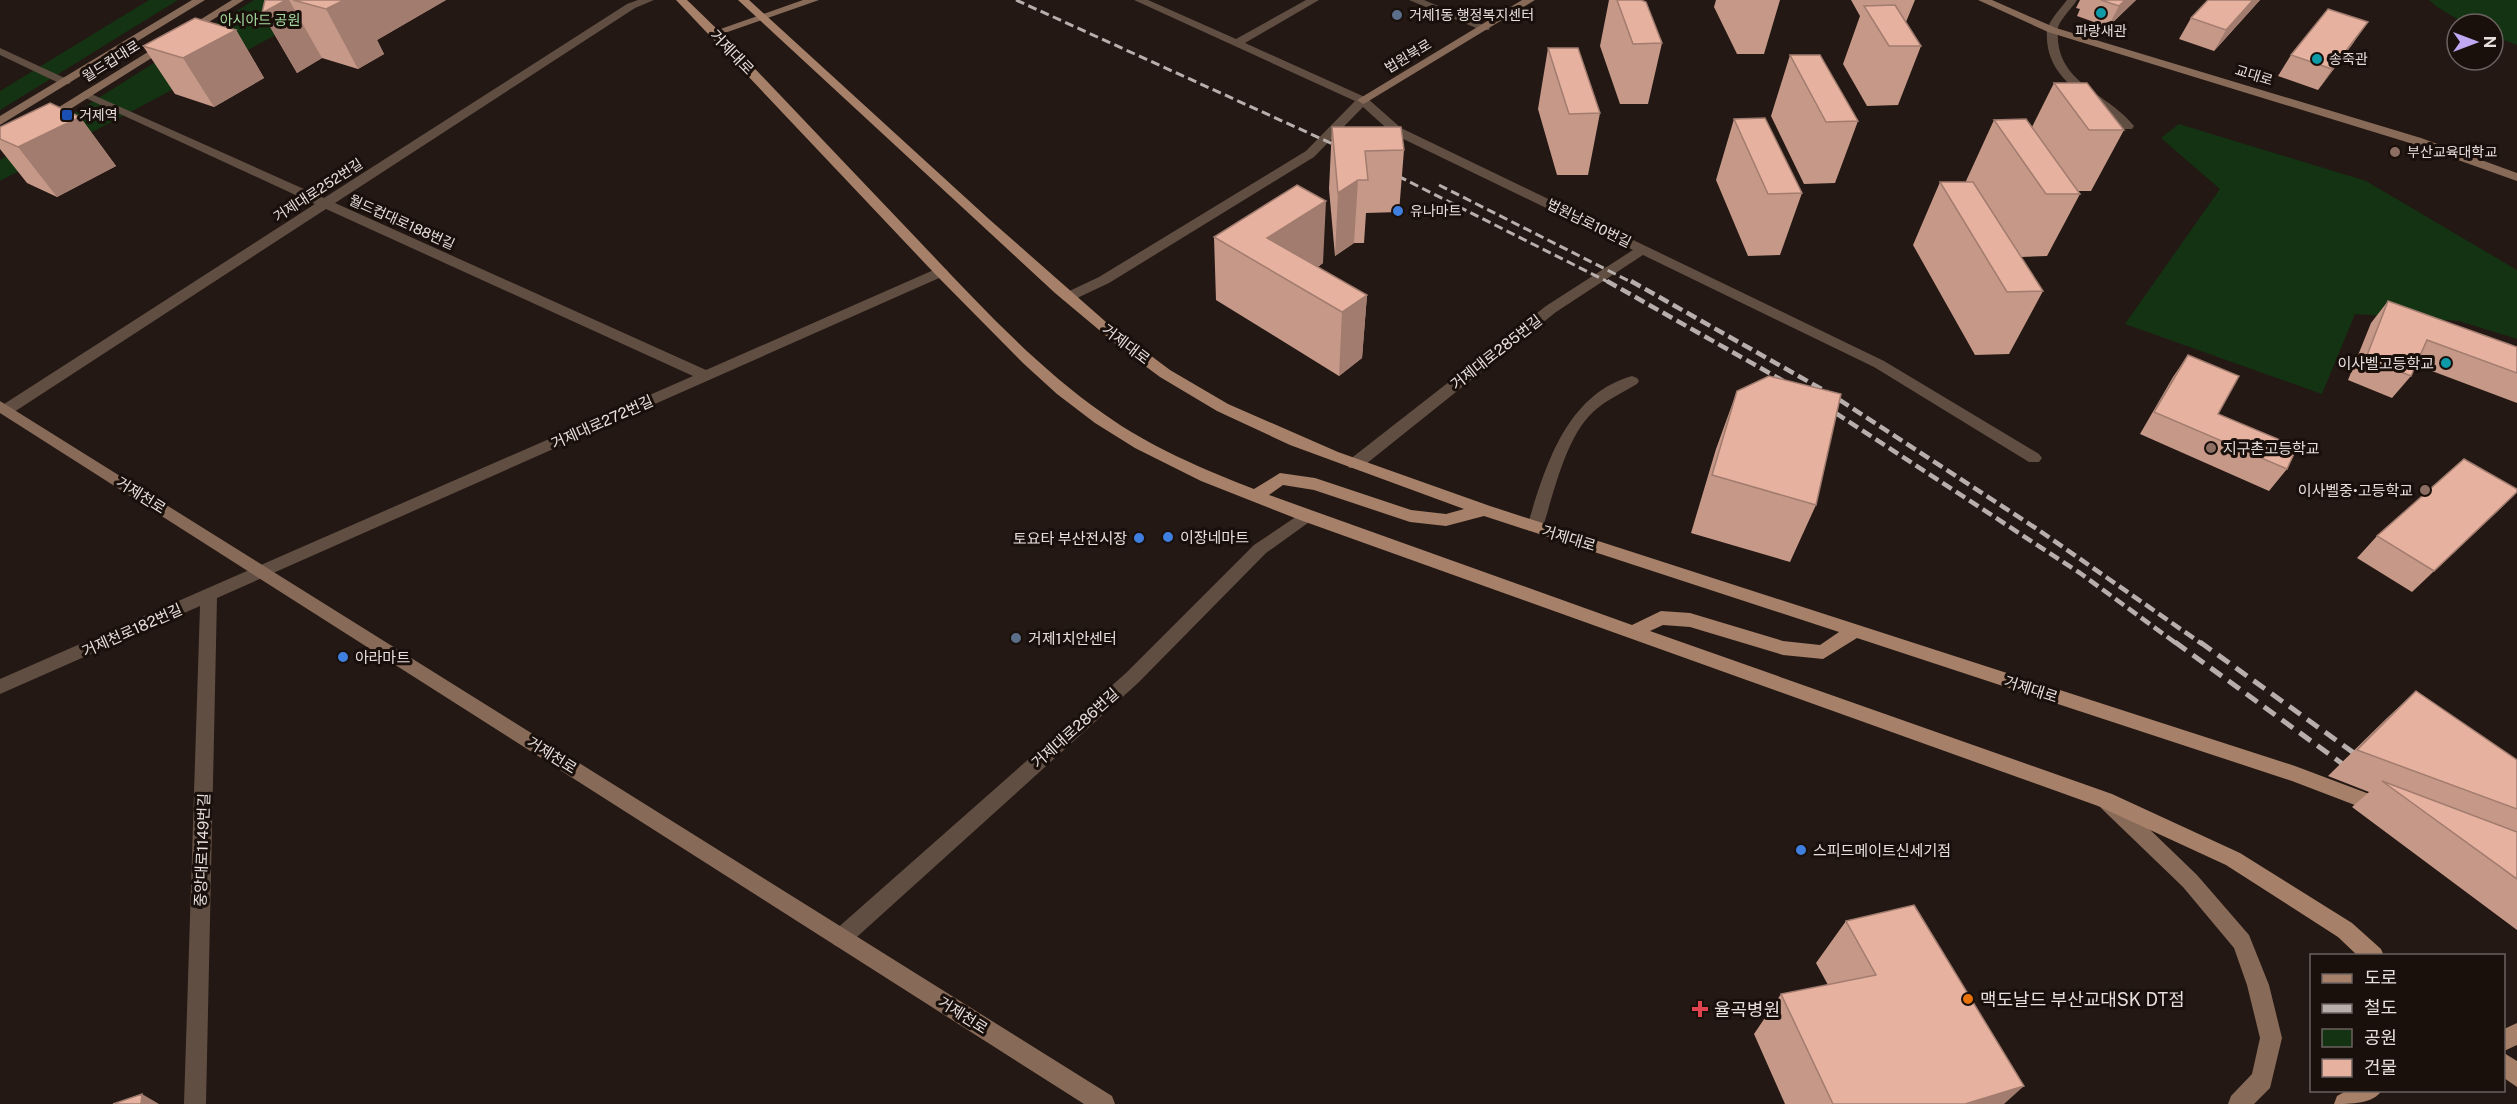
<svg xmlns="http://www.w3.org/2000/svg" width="2517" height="1104" viewBox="0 0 2517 1104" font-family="'Public Sans','Noto Sans KR',sans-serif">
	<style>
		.green { fill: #143312 }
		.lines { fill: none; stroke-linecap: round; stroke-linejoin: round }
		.minor { fill: #604e42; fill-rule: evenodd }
		.secondary { fill: #886a58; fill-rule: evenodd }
		.primary { fill: #a68069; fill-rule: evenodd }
		.rail-far2 { stroke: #b8afac; stroke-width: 3; stroke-dasharray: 9 4.5; stroke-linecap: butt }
		.rail-far1 { stroke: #b8afac; stroke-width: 4.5; stroke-dasharray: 11 5; stroke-linecap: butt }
		.rail { stroke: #b8afac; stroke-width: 5; stroke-dasharray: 14 8; stroke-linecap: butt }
		.wall { fill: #c69888 }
		.shaded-wall { fill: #a17c6f }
		.building { fill: #e6b19e; stroke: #a17c6f; stroke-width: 1.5 }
		.culture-dot { fill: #0f9aa8; stroke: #190f0b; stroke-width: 2 }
		.service-dot { fill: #5c6f8a; stroke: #190f0b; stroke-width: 2 }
		.transit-dot { fill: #1a4fb4; stroke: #190f0b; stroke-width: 2 }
		.education-dot { fill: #8d6e63; stroke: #190f0b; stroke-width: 2 }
		.shop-dot { fill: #3f7fe0; stroke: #190f0b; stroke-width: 2 }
		.food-dot { fill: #e8710a; stroke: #190f0b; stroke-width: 2 }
		.health-dot { fill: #e0444e; stroke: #190f0b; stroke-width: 2 }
		.labels { text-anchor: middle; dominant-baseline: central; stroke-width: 6; stroke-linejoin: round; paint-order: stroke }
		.far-poi-label { font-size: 14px; fill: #e7dfdc; stroke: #190f0b; text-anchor: start }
		.far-park-label { font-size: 14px; fill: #a4da9f; stroke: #190f0b }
		.far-street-label { font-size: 14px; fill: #e7dfdc; stroke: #190f0b }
		.street-label { font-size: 15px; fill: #e7dfdc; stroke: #190f0b }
		.poi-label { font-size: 15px; fill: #e7dfdc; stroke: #190f0b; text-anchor: start }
		.near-poi-label { font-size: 18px; fill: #e7dfdc; stroke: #190f0b; text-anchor: start }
	</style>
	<rect width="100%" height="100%" fill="#231814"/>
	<!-- green -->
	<path class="green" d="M149,0h29l-178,110v-19z
		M254,0h88l-342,181v-21z
		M2429,0h88v45l-24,-9v-12h-27l-29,-17z
		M2179,124l187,57 151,89v69l-58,-18 -104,-7 -33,80 -197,-70 95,-135 -59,-51z"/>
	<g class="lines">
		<!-- minor -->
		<path class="minor" d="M638,0h16l-19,8 -300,195 371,167 230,-101h10l2,3 -2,3 -729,323 -11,506h-22l16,-498 -200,88v-15l693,-303 -367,-167 -315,205h-10v-8l314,-202 -236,-109 6,-4 4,2 235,105 303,-194z
			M1134,0h14l88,39 70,-39h13l-74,43 122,55 34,30 483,233 155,93 3,4 -3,4h-10l-155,-95 -231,-112 -87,57 -195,156h-12l-2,-4 2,-4 197,-154 87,-56 -240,-116 -30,-27 -49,50 -205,126 -36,17h-10l-2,-3 2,-3 36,-17 207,-126 49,-50z
			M1409,0h15l66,28 -1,2h-8z
			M2067,0h10c-5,8 -15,17 -19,27 -1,4 0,10 0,14 4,44 52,54 76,85l-2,3h-8c-27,-29 -74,-44 -77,-89 0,-4 -1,-9 1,-13 4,-10 13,-19 19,-27z
			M0,48l69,32 2,2 -2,2h-8l-61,-29z
			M1632,376l5,2 2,3 -2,3c-15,9 -31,16 -44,28 -27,25 -39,80 -50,115l-2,4h-12l-2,-4c18,-59 38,-132 105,-151z
			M1306,510l6,2 2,4 -2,4 -46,33 -128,130 -290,262 -7,3 -7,-3 -3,-7 3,-7 292,-258 128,-128z"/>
		<!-- secondary -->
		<path class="secondary" d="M192,0h13l-205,125v-9z
			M232,0h12l-196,123h-8l-2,-3z
			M803,0h16l-100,35h-8l-2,-2z
			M1522,0h13l-168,102 -4,2 -6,-4z
			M1978,0h14l64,28 365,110 96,35v8l-104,-37 -365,-112z
			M0,401l1112,695 3,8h-31l-1084,-691z
			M2108,794l7,2 82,79 52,60 20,50 13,53 -12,50 -16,16h-26l3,-8 21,-22 8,-36 -13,-53 -13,-37 -51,-61 -82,-79 -3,-6 3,-6z"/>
		<!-- primary -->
		<path class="primary" d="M676,0h11l32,31c67,70 133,140 200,210 58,61 116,125 185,173 46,33 99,55 150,75l26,-16 35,5 96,32 35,4 18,-5 -174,-64 -73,-34 -57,-34 -43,-32 -62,-52 -317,-293h11l241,220 116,102 64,48 58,34 110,48 152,54 805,260 93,35 3,6 -3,6 -7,2 -89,-34 -435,-143 -34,21 -40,-4 -93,-28 -27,-2 -13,6 462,163 128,59 112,70 29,26 3,7h-26l-20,-19 -112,-72 -128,-59 -798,-286 -99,-39 -66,-33 -40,-25 -38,-29 -33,-30 -88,-89zM1283,485l31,5 96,32 36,4 38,-10 355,116 -19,13 -37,-4 -93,-28 -29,-2 -29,14 -363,-130z
			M2517,1023v22l-13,6v-22z
			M2504,1053l13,8v26l-13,-9z
			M2348,1090h34c-8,14 -31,14 -48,14l3,-8z"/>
		<!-- rail-far2 -->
		<path class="rail-far2" d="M1016,0l330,150
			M1386,170l224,113
			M1439,185l194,98"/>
		<!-- rail-far1 -->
		<path class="rail-far1" d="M1607,281l187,106
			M1631,281l201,114 208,136 162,113
			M1822,404l258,169 97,71"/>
		<!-- rail -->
		<path class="rail" d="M2175,642l180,131
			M2200,642l165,119"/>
	</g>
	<!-- wall -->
	<path class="wall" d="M265,0h181l-69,40 7,14 -26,15 -36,-11 -25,15 -35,-60z
		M1609,0h32l21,43 -14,61h-28l-20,-58z
		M1716,0h64l-16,54h-27l-23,-47z
		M1851,0h64l-9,22 15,24 -23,59 -31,1 -24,-42 17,-48z
		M2080,0h56l-28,27 -31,-11 3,-7 -4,-1z
		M2208,0h52l-46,51 -35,-12 12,-21z
		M236,30l28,48 -50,29 -39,-13 -32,-48z
		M2354,42l-36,48 -40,-14 13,-21z
		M1548,48l52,65 -12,62h-31l-19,-66z
		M1790,55l68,66 -23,62 -31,1 -33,-68z
		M2054,83l70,47 -33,61h-13l2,3 -33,62 -26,1 22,34 -34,63 -34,1 -62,-110 27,-63h27l-1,-1 28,-61 38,7z
		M80,117l36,49 -59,31 -30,-14 -27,-34v-22z
		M1734,119l68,74 -22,62 -32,1 -32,-76z
		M1332,127l72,23 -5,62 -33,1 -2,30h-10l-19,13 -6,-67z
		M1214,237l109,26 -5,4 49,28 -5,63 -23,18 -123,-76z
		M2388,301l129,46v56l-101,-38 -5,11 -19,22 -44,-18 23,-57z
		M2188,355l30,59 69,55 -18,22 -129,-57 33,-57z
		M1737,391l79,114 -26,57 -99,-29 25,-84z
		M2517,492l-105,100 -55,-34 20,-22z
		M2416,691l101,69v170l-165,-123 17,-15 -41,-16 59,-58z
		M1846,921l158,183h-219l-31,-70 27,-40 47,-9 -12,-22z"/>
	<!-- shaded-wall -->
	<path class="shaded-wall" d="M286,0h3l33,58 -25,15 -35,-60z
		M338,0h108l-69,40 7,14 -26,15 -32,-60z
		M2125,0h11l-28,27 11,-21z
		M2253,0h7l-46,51 12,-21z
		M2368,22l-14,20 -36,48 14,-21z
		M236,30l28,48 -50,29 -31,-49z
		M80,117l36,49 -59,31 -39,-50z
		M1358,180l-4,63 -19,13 3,-63z
		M1326,201l-3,62 -30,20 -26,-45z
		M1367,295l-5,63 -23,18 3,-64z
		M2517,492l-20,20 -85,80 22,-21z
		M2024,1086l-20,18h-39z
		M142,1094l17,10h-18z"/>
	<!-- building -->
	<path class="building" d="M265,0h21l-24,13z
		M293,0h51l-18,9z
		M1617,0h24l5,2 16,41 -29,1z
		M2101,0h24l-6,6z
		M2208,0h45l-27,30 -35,-12z
		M1895,5l26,41h-32l-25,-40z
		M2328,9l40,13 -36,47 -41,-14z
		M195,18l41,12 -53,28 -40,-12z
		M1548,48h30l22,65 -31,1z
		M1790,55h30l38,66 -32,1z
		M2054,83h33l37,47h-35z
		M50,103l30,14 -62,30 -18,-8v-12z
		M1765,118l37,75 -34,1 -34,-75z
		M2026,119l54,75h-34l-52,-74z
		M1332,127h69l3,23 -39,1 3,29h-10l-20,13z
		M1940,182h33l70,109 -36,1z
		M1297,185l29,16 -59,37 100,57 -25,17 -128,-75z
		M2388,301l129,46v26l-90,-33 -16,36 -45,-18z
		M2188,355l51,21 -21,38 79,33 -10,22 -133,-57z
		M1769,376l72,18 -25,111 -104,-30 25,-84z
		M2464,459l53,30v3l-83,79 -57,-35z
		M2416,691l101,69v49l-160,-59z
		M2382,781l135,51v47z
		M1914,905l110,181 -59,18h-132l-52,-110 95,-19 -30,-54z
		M142,1094l-1,10h-28z"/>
	<!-- markers -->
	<g class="culture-dot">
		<circle cx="2101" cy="13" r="6"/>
		<circle cx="2317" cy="59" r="6"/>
		<circle cx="2446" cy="363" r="6"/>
	</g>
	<g class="service-dot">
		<circle cx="1397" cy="15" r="6"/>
		<circle cx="1016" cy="638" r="6"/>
	</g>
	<rect class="transit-dot" x="61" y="109" width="12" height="12" rx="3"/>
	<g class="education-dot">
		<circle cx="2395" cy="152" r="6"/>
		<circle cx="2211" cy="448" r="6"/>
		<circle cx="2425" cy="490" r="6"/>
	</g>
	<g class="shop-dot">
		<circle cx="1398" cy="211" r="6"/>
		<circle cx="1168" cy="537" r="6"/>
		<circle cx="1139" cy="538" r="6"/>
		<circle cx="343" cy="657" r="6"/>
		<circle cx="1801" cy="850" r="6"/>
	</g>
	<circle class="food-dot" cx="1968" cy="999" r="6"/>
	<path class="health-dot" d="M1697 1000h6v6h6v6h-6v6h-6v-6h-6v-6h6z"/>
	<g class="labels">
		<!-- far-poi labels -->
		<g class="far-poi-label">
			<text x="1409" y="15">거제1동 행정복지센터</text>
			<text x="2101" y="31" text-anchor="middle">파랑새관</text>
			<text x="2329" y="59">송죽관</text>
			<text x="79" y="115">거제역</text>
			<text x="2407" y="152">부산교육대학교</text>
			<text x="1410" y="211">유나마트</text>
		</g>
		<!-- far-park labels -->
		<g class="far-park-label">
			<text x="260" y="20">아시아드 공원</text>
		</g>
		<!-- far-street labels -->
		<g class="far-street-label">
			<text transform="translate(1408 56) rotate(-31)">법원북로</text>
			<text transform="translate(111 61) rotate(-32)">월드컵대로</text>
			<text transform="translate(2254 75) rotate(17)">교대로</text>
			<text transform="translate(318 190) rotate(-33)">거제대로252번길</text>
			<text transform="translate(402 222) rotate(24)">월드컵대로188번길</text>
			<text transform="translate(1589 223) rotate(26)">법원남로10번길</text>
		</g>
		<!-- street labels -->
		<g class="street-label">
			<text transform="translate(732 52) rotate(46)">거제대로</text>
			<text transform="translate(1126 344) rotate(37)">거제대로</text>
			<text transform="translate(1496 352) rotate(-38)">거제대로285번길</text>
			<text transform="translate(602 422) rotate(-24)">거제대로272번길</text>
			<text transform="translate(141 495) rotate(32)">거제천로</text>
			<text transform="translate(1569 538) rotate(17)">거제대로</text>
			<text transform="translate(132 630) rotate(-24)">거제천로182번길</text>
			<text transform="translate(2031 689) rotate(18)">거제대로</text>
			<text transform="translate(1075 728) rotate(-42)">거제대로286번길</text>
			<text transform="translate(552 755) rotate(32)">거제천로</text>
			<text transform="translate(202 850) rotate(-88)">중앙대로1149번길</text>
			<text transform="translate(963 1015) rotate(32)">거제천로</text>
		</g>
		<!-- poi labels -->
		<g class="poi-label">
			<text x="2434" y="363" text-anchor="end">이사벨고등학교</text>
			<text x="2223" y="448">지구촌고등학교</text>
			<text x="2413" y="490" text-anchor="end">이사벨중•고등학교</text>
			<text x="1180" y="537">이장네마트</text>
			<text x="1127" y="538" text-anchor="end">토요타 부산전시장</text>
			<text x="1028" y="638">거제1치안센터</text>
			<text x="355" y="657">아라마트</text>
			<text x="1813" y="850">스피드메이트신세기점</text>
		</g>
		<!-- near-poi labels -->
		<g class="near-poi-label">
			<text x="1980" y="999">맥도날드 부산교대SK DT점</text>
			<text x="1714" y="1009">율곡병원</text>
		</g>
	</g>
	<!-- legend -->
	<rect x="2310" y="954" width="195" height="138" fill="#190f0b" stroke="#6b625f" stroke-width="1.5"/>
	<rect x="2322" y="974" width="30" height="9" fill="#a68069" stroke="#6b625f" stroke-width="1.5"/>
	<text x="2364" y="984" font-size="18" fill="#e7dfdc">도로</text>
	<rect x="2322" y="1004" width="30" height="9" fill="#b8afac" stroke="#6b625f" stroke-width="1.5"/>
	<text x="2364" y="1014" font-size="18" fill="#e7dfdc">철도</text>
	<rect x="2322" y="1029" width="30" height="18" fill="#143312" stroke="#6b625f" stroke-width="1.5"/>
	<text x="2364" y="1044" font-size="18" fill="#e7dfdc">공원</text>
	<rect x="2322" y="1059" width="30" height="18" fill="#e6b19e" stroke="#6b625f" stroke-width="1.5"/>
	<text x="2364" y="1074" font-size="18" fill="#e7dfdc">건물</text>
	<!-- north arrow -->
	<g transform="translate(2475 42) rotate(90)"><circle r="28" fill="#190f0b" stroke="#6b625f" stroke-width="1.5"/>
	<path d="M0-4.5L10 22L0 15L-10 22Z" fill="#c1a8f3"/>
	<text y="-9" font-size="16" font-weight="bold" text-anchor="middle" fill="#e7dfdc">N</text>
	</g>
</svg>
